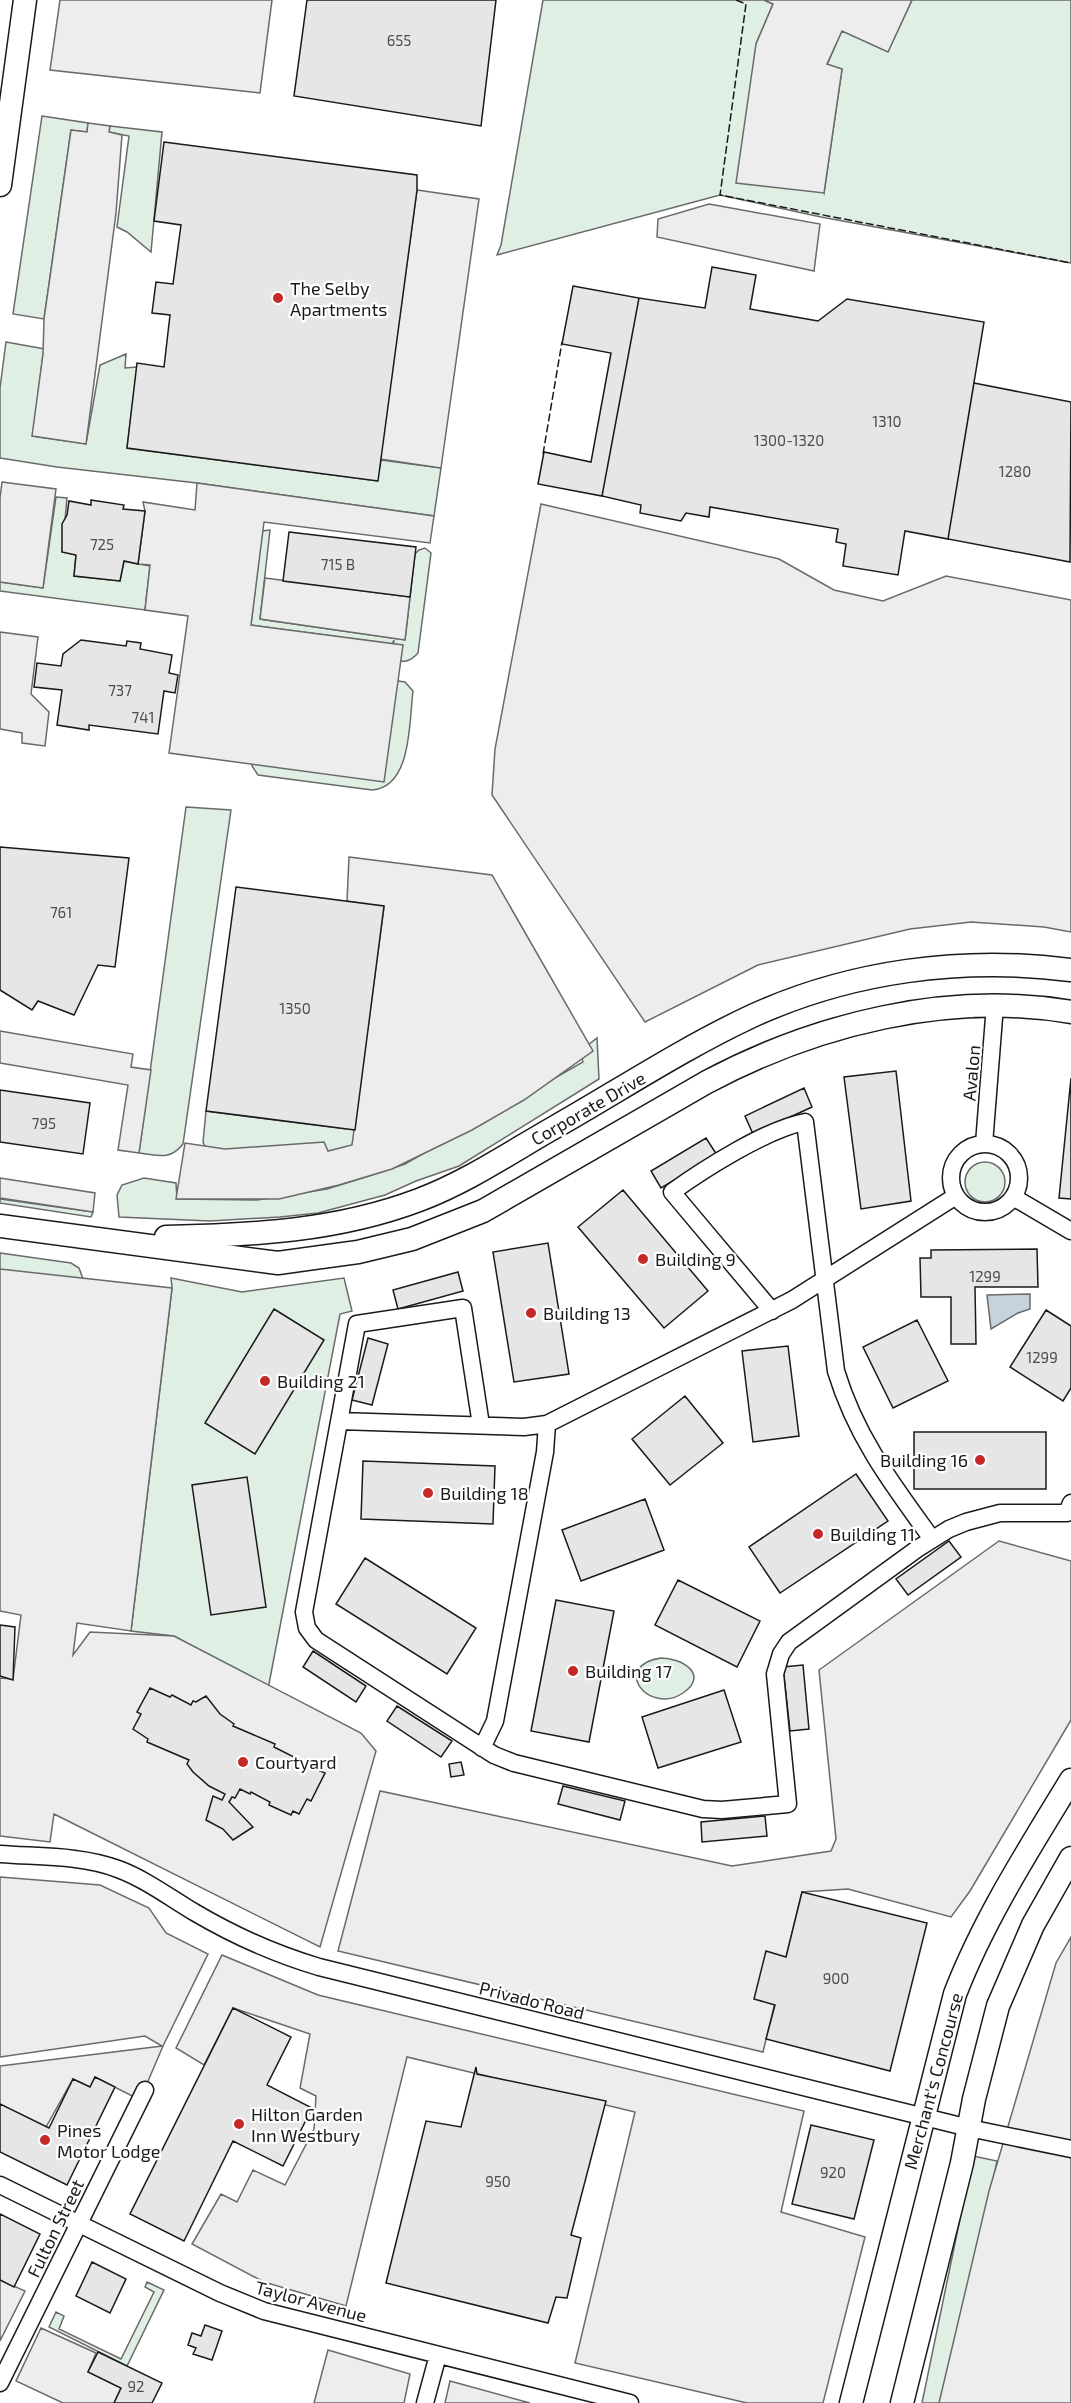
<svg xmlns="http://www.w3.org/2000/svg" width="1071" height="2403" viewBox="0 0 1071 2403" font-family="'Exo 2',sans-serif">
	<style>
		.green { fill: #e0efe3; stroke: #6a6a6a; stroke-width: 1.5 }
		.parking { fill: #ededed; stroke: #6a6a6a; stroke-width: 1.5 }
		.water { fill: #c6d2dc; stroke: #6a6a6a; stroke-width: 1.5 }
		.building { fill: #e6e6e6; stroke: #1a1a1a; stroke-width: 1.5 }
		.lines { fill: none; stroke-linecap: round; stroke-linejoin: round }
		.street-casing { stroke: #1a1a1a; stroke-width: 19 }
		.secondary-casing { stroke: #1a1a1a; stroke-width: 25 }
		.street { stroke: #fff; stroke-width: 16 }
		.secondary { stroke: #fff; stroke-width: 22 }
		.fence { stroke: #1a1a1a; stroke-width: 1.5; stroke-dasharray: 8 3; stroke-linecap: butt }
		.poi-dot { fill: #c62828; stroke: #fff; stroke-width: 2 }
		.labels { text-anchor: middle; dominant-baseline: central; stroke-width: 4.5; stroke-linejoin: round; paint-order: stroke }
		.number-label { font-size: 15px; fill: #4d4d4d }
		.poi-label { font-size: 18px; fill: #1a1a1a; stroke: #fff; text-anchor: start }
		.street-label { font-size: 18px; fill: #1a1a1a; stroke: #fff }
	</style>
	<rect width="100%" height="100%" fill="#fff"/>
	<!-- green -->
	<path class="green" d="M543,0h221l9,4 -17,40 68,149 18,-124 -15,-4 15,-35 46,21 24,-51h159v263l-250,-46 -101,-22 -223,60 4,-10z
		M42,116l46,7 -1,9 -16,-2 -27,189 -31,-5z
		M110,126l52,6 -11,120 -24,-20 -10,-5 12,-91 -20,-4z
		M6,342l50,9 -13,3 -10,82 53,8 14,-79 26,-11 -1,14 12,-1 -10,81 250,33 4,-21 60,8 -7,48 -237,-33 -140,-16 -57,-9v-70z
		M56,497l11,1 -5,54 14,3 -2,21 46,5 4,-20 26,5 -5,44 -145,-19v-9l43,6z
		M270,530l-10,89 145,21 10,-86 4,-4 6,-2 6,5 -13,100c-9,10 -14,9 -26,7l2,-20 -2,4 -141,-19 11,-94z
		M385,679l20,3 8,9c-4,31 -1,96 -41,99l-114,-15 -6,-9 2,-15z
		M186,807l45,3 -48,334c-13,17 -26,11 -44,9z
		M597,1038l2,41 -140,87 -43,15 -31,14 -67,18 -38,4 -70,4 -91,-4 -2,-22 5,-10 22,-7 32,5 1,16 80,1 70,-11 45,-14 33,-11 178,-102 -4,-10z
		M206,1111l149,19 -3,16 -23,7 -120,2 -6,-13z
		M965 1182a20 20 0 1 1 40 0a20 20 0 1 1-40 0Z
		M0,1199l93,13 -2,5 -91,-14z
		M0,1253l71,10 8,5 6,16 -85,-12z
		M171,1278l71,14 102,-14 8,33 -12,3 -72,375 -94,-53 -43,-5 41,-343z
		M661,1658c20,0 49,16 22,35 -34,23 -73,-27 -22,-35z
		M973,2156l24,5 -51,242h-24z
		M147,2282l17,8 -37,76 -78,-39 7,-15 8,4 -5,13 62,30 33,-67 -9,-5z"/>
	<!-- parking -->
	<path class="parking" d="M60,0h212l-12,93 -210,-23z
		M764,0h148l-24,52 -46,-21 -15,33 15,5 -18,124 -88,-10 20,-139 17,-40z
		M88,123l22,3 -1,6 13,3 -6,78 -30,231 -54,-8 11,-82 1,-35 27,-189 16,2z
		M417,190l62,9 -38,269 -61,-9z
		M709,204l111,20 -6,47 -157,-34 1,-18z
		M2,482l54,7 -13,99 -43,-6v-84z
		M197,483l237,33 -4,27 -166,-21 -13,103 152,20 -19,137 -215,-29 19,-137 -43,-6 5,-45 -12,-1 7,-53 -2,-9 52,8z
		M541,504l238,55 55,31 49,11 63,-25 125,24v332l-27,-5 -73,-5 -61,7 -152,36 -113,57 -153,-227 3,-46z
		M265,578l145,19 -5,43 -145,-21z
		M0,632l38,5 -7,57 18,18 -4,34 -23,-3v-10l-22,-4z
		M349,857l143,18 101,176 -69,49 -52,30 -80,39 -53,16 -60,14h-103l9,-56 40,6 99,-7 4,9 24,-6 32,-238 -37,-6z
		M0,1031l133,23 -2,13 20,3 -12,83 -21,-3 10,-65 -128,-22z
		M0,1178l95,15 -2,19 -93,-14z
		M0,1269l172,19 -41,343 -54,-8 -4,32 17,-23 84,4 187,97 15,18 -56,196 -266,-133 -4,28 -50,-6v-158l13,1 8,-64 -21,-4z
		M999,1541l72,20v159l-101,171 -19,26 -103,-28 -46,3 -39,160 -425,-101 42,-160 352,75 99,-15 5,-12 -17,-169z
		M0,1877l100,8 49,23 17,25 42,21 -45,92 -23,54 -45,-23 -5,10 -17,-8 -27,48 -46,-23v-38l162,-20 -17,-10 -145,21z
		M1071,1937v466h-132l50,-212 67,-228z
		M222,1955l96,40 486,116 -23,101 84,25 -42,166h-76l-172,-40 60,-251 -228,-55 -61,249 -82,-24 -72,-38 29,-50 16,8 16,-32 32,15 29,-56 2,-33 -16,-8 10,-54 -77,-26 -29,57 -28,-17z
		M0,2280l25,11 -25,50z
		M41,2328l55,25 -8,19 33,16 -7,15h-51l-47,-22z
		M328,2350l82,24 -6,29h-90z
		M450,2381l80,22h-85z"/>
	<!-- water -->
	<path class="water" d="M1030,1294v15l-12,4 -27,16 -4,-34z"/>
	<!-- building -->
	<path class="building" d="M307,0h189l-15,126 -187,-30z
		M164,142l253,33v15l-39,291 -251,-33 10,-85 27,4 6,-52 -18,-2 4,-31 17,2 8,-59 -27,-4z
		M712,267l44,8 -6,34 68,12 29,-22 137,23 -36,217 -43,-8 -7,44 -55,-9 3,-22 -10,-2 2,-13 -128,-22 -1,10 -23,-4 -5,8 -41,-8 1,-8 -39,-9 37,-198 66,10z
		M573,286l66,12 -37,198 -64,-12 6,-32 47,10 20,-109 -49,-9z
		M974,383l97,19 -1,160 -122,-23z
		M91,500l33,5 -1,4 22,2 -7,53 -14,-3 -4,20 -46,-5 2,-21 -14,-3v-28l5,-9 2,-14 22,4z
		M289,532l127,15 -6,50 -127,-16z
		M81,640l45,6 1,-5 14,2 -1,6 32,6 -3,18 9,2 -3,18 -11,-2 -6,43 -69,-9v5l-32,-5 5,-35 -28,-3 3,-24 24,3 2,-12z
		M0,847l129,11 -14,109 -17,-2 -24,50 -36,-14 -6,9 -32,-20z
		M236,887l148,19 -29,224 -149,-19z
		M896,1071l15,130 -50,8 -17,-132z
		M1071,1078v121l-12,-1z
		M804,1088l8,19 -59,27 -8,-18z
		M0,1090l90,13 -7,51 -83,-12z
		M706,1138l11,17 -56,33 -10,-17z
		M623,1190l85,101 -44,37 -86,-101z
		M548,1243l21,131 -55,8 -21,-130z
		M1037,1249l1,38h-63l1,57h-25v-47h-30l-1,-39h11v-8z
		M458,1272l5,19 -65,18 -5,-19z
		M274,1309l50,31 -69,114 -50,-31z
		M1046,1310l25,16v62l-8,13 -53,-34z
		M917,1320l31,61 -55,27 -30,-61z
		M368,1338l20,6 -16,61 -20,-5z
		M788,1346l11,90 -46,6 -11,-91z
		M685,1396l38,47 -53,42 -38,-46z
		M914,1432h132v57h-132z
		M363,1461l132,5 -2,58 -132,-5z
		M856,1474l32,47 -108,72 -31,-46z
		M247,1477l19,130 -55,8 -19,-130z
		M645,1499l19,51 -83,31 -19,-51z
		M949,1541l12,16 -53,38 -12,-16z
		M365,1558l111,70 -29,46 -111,-70z
		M678,1580l82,41 -23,46 -82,-42z
		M556,1600l58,11 -25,131 -58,-11z
		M0,1625l15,2 -2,53 -13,-4z
		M313,1651l53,35 -10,16 -53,-35z
		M803,1665l6,64 -19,2 -7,-64z
		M150,1688l20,9 2,-2 19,10 2,-4 3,1 10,-6 14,18 14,10 -1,2 42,18 -1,3 20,10 -1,2 32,14 -14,28 -4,-2 -8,15 -6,-3 -2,4 -22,-10 1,-3 -19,-10 -1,2 -10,-5 -5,9 -3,-1 -3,5 24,25 -20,13 -10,-11 -17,-9 7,-24 9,4 3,-6 -16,-8 -16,-14 -6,-8 2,-4 -42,-18 1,-3 -15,-10 8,-15 -4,-2z
		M724,1690l17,52 -83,26 -16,-51z
		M397,1706l55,35 -11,16 -54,-36z
		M461,1762l3,13 -13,2 -2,-13z
		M563,1786l62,15 -5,19 -62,-16z
		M765,1816l2,20 -65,6 -1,-20z
		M802,1892l125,31 -37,148 -124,-32 9,-34 -21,-6 12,-48 20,6z
		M233,2008l58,29 -24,48 45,23 -29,58 -50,-25 -49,100 -54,-27z
		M476,2067l1,7 129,27 -35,134 10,3 -14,60 -11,-1 -8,26 -162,-40 40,-162 35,6z
		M95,2077l20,10 -48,98 -67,-33v-48l49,24 24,-49 17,8z
		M811,2125l63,15 -20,79 -62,-15z
		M0,2214l40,20 -26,53 -14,-7z
		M92,2262l34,17 -16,34 -34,-17z
		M205,2325l17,6 -10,29 -19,-6 3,-6 -8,-3 4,-12 9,3z
		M98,2352l64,31 -10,20h-38l7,-15 -33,-16z"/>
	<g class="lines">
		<!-- street casing -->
		<g class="street-casing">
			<path id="street" d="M984,1144l11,-139
				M951 1178a34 34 0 1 1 68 0a34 34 0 1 1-68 0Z
				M1013,1197l58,34
				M772,1311l-100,-119c32,-23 95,-63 133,-70l31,249c20,66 56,113 96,168
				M339,1421l185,6 23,-3 245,-124 164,-104
				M481,1425l-18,-117 -106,16 -53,288 3,16 9,12 178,115 20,8 189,46 19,1 66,-6 -13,-130 6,-20 8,-12 128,-93 32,-20 17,-7 34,-9h67l4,-10
				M482,1748l13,-27 50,-269 2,-28
				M0,1854c38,3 81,1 118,15 27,10 51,28 76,43 39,23 81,42 125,55l650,161 102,21
				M0,2185l220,108 44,18 366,92
				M0,2383l145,-293
				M425,2403l13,-48"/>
		</g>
		<!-- secondary casing -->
		<g class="secondary-casing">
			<path id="secondary" d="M0,185l25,-185
				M0,1226l278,37 80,-11 54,-13 71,-28 224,-129c109,-58 241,-91 364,-70
				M166,1237c87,-2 171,-6 253,-37 48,-18 92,-48 136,-73 65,-37 127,-78 195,-110 99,-46 213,-61 321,-47
				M851,2403l104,-409c29,-75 74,-145 116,-214
				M902,2403l60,-240 12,-64 24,-93 35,-81 38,-67"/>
		</g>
		<!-- street -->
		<use href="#street" class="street"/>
		<!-- secondary -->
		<use href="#secondary" class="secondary"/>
		<!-- fence -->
		<path class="fence" d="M736,0l10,4 -26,191 351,68
			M543,454l19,-112"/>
	</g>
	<!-- markers -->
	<g class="poi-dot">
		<circle cx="278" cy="298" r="6"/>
		<circle cx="643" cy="1259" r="6"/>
		<circle cx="531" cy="1313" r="6"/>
		<circle cx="265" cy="1381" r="6"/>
		<circle cx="980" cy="1460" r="6"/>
		<circle cx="428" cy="1493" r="6"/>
		<circle cx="818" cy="1534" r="6"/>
		<circle cx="573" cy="1671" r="6"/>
		<circle cx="243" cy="1762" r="6"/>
		<circle cx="239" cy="2124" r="6"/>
		<circle cx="45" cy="2140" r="6"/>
	</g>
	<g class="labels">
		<!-- number labels -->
		<g class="number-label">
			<text x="399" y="40">655</text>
			<text x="887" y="421">1310</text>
			<text x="789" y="440">1300-1320</text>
			<text x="1015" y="471">1280</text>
			<text x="102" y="544">725</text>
			<text x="338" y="564">715 B</text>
			<text x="120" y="690">737</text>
			<text x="143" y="717">741</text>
			<text x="61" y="912">761</text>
			<text x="295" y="1008">1350</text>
			<text x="44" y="1123">795</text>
			<text x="985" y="1276">1299</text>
			<text x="1042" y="1357">1299</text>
			<text x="836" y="1978">900</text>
			<text x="833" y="2172">920</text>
			<text x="498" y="2181">950</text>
			<text x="136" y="2386">92</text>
		</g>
		<!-- poi labels -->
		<g class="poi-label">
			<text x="290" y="288">The Selby<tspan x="290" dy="21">Apartments</tspan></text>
			<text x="655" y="1259">Building 9</text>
			<text x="543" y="1313">Building 13</text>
			<text x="277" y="1381">Building 21</text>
			<text x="968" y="1460" text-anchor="end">Building 16</text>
			<text x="440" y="1493">Building 18</text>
			<text x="830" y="1534">Building 11</text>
			<text x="585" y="1671">Building 17</text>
			<text x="255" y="1762">Courtyard</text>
			<text x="251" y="2114">Hilton Garden<tspan x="251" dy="21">Inn Westbury</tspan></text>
			<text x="57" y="2130">Pines<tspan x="57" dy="21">Motor Lodge</tspan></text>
		</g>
		<!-- street labels -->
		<g class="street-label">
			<text transform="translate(971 1073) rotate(-85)">Avalon</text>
			<text transform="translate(588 1108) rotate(-30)">Corporate Drive</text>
			<text transform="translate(532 2000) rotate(14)">Privado Road</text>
			<text transform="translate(933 2081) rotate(-75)">Merchant's Concourse</text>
			<text transform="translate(55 2228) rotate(-64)">Fulton Street</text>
			<text transform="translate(311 2301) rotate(15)">Taylor Avenue</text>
		</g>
	</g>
</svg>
